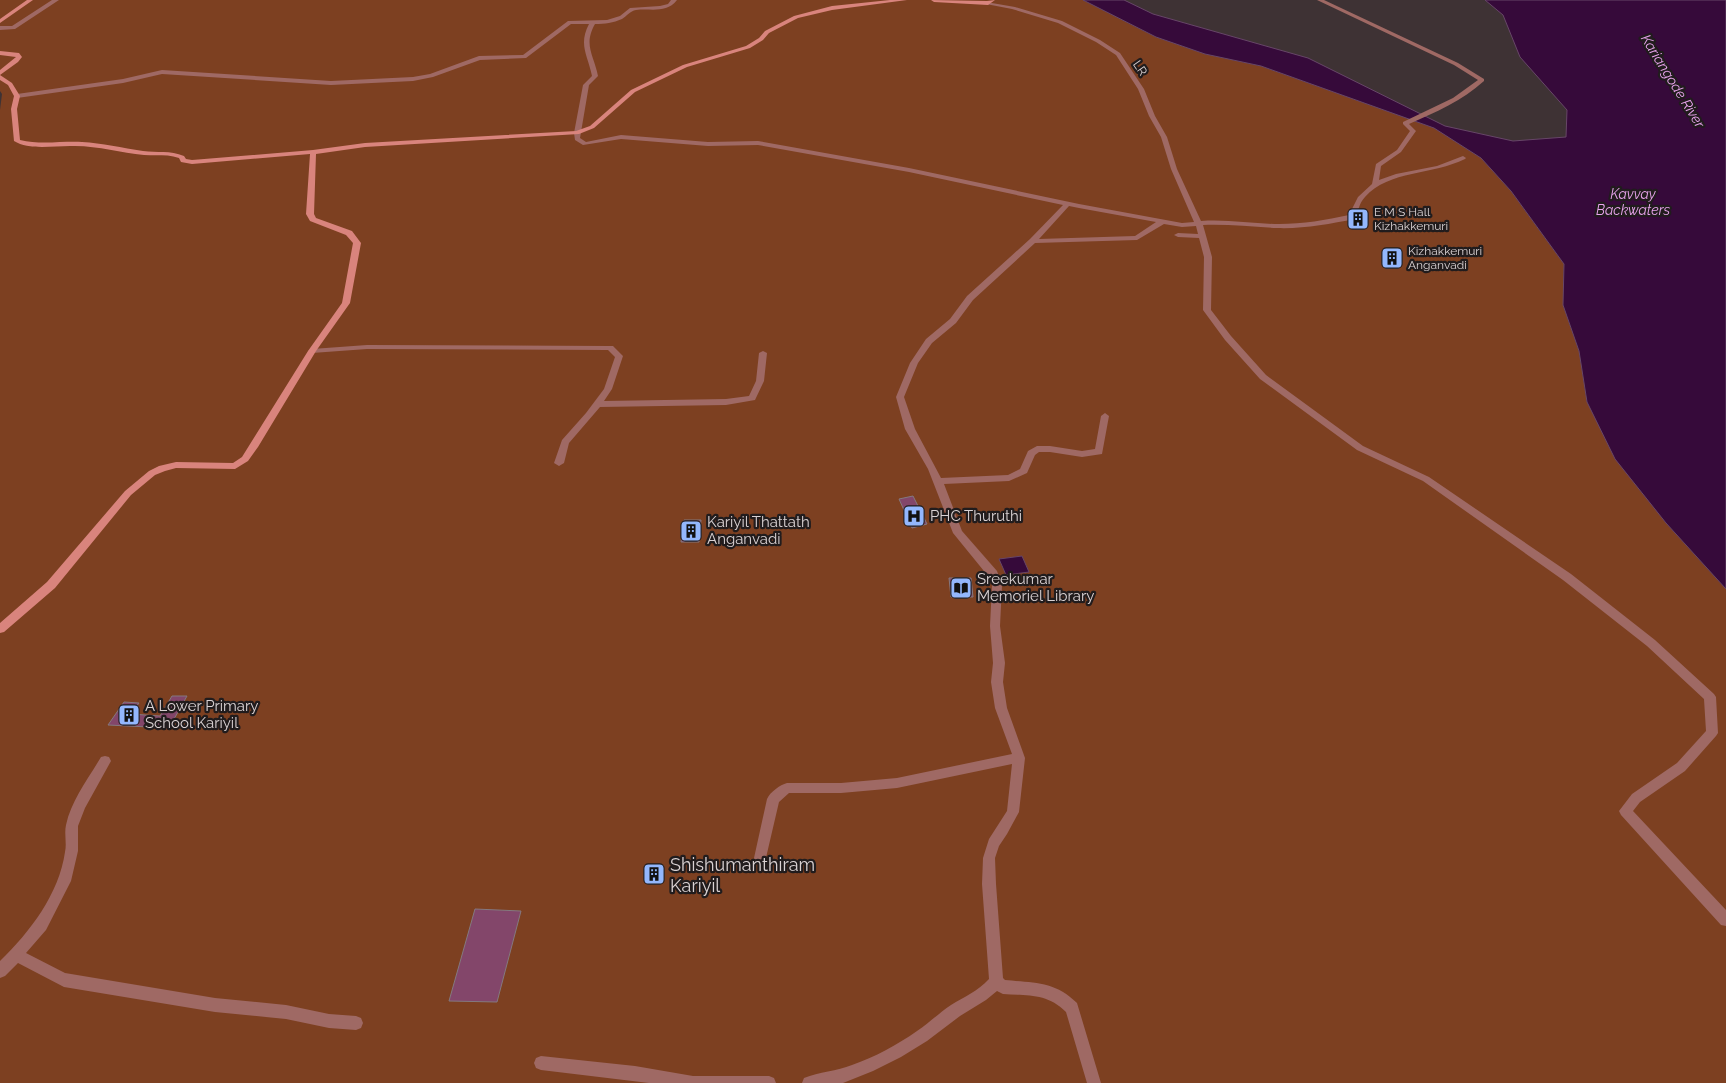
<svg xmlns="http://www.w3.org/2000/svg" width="1726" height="1083" viewBox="0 0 1726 1083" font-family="Raleway,sans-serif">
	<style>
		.green { fill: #7d4021 }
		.water { fill: #360a3a; stroke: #674668 }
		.building { fill: #83466a; stroke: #84797f }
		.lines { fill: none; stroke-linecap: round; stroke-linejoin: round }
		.street { fill: #9f6964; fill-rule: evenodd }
		.secondary { fill: #d9847d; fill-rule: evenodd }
		.labels { text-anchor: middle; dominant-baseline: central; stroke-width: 4.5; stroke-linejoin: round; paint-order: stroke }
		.far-street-label { font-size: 12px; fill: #dad2d3; stroke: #211c1d }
		.far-poi-label { font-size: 12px; fill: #dad2d3; stroke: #211c1d; text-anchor: start }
		.far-water-label { font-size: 14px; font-style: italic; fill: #e9a4ee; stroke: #211c1d }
		.poi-label { font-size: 15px; fill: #dad2d3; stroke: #211c1d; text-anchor: start }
		.near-poi-label { font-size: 18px; fill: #dad2d3; stroke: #211c1d; text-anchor: start }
	</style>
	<rect width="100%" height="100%" fill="#3e3234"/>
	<!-- green -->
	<path class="green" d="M0,0h1083l73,37 49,17 56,12 174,62 46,30 30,33 53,73 -1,41 16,46 8,51 79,121 60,66v494h-1726v-973l2,-16 -2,-3z"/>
	<!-- water -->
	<path class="water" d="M1083,0h41l29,14 155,44 137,68 68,15 53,-4 1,-27 -47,-53 -17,-42 -18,-15h241v589l-60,-66 -51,-64 -28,-57 -8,-51 -16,-46 1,-41 -53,-73 -30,-33 -47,-30 -173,-62 -56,-12 -49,-17z
		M1022,556l7,16 -23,3 -7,-16z"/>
	<!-- building -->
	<path class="building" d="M913,496l14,28 -15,4 -13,-29z
		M684,520h17l-2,22h-18z
		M949,578h22l2,19h-22z
		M172,696h15l-18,32 -61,-3 16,-23 15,1 -8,11 29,2z
		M646,867h16l-1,13h-16z
		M475,909l46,2 -24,91 -48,-1z"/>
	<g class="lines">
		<!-- street -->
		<path class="street" d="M52,0h7l-44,29 -15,1v-4h12z
			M671,0h6c-11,14 -26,8 -41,10 -6,1 -9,6 -14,9 -9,4 -17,5 -27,5 -12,21 -1,31 3,52l-9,9 -9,53 6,4 35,-7 87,7 50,-1 151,27 170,36 103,19 12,-1 -23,-53 -10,-32 -12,-21 -11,-27 -22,-34 -20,-13 -38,-19 -46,-14 -26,-5v-2l29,5 47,14 38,19 20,13 24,36 11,27 12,21 10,32 24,52c27,-2 52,3 78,3 24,0 47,-4 70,-9l9,-18 14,-13 4,-20 21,-14 13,-19 -7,-7v-2l50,-24 25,-18 -24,-15 -137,-65h7l134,63 26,16v2c-22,20 -48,31 -75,43l7,7 -15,21 -20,14 -2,14 17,-6 41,-8 26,-10 3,2 -1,1c-32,16 -76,11 -100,38 -6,6 -7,15 -10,22 -26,5 -52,10 -78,9 -25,-1 -49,-4 -74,-3l9,32 -1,53 20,26 35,39 97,71 66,31 142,97 84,66 59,54 2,3 2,36 -2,3 -31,35 -45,31 -7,9 93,99v16l-5,-1 -100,-110 -2,-4 13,-17 45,-31 29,-32 -2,-32 -57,-53 -84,-66 -140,-99 -66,-31 -97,-71 -35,-39 -22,-30 1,-53 -5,-19 -21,-1 -4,-2 4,-2 20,1 -2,-8 -14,1 -18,-3 -27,16 -102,3 -62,57 -17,23 -24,20 -14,20 -14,34 11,32 26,49 67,-3 12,-6 8,-18 9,-5h13l32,5 13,-2 6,-33 4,-3 4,3 -7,38 -20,3 -32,-5h-11l-4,3 -8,18 -18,8 -65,3 18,47 35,40 5,14 -2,41 5,37 -2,19 4,26 18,50 -6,54 -12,22 -8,12 -4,12 1,26 7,94 2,2c29,3 50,1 72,23l24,80h-14l-21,-71c-19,-19 -37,-16 -63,-18l-6,-3 -11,9 -26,16 -33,25 -26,16 -28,14 -30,12h-41l2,-5c15,-6 33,-7 48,-13 23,-8 45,-20 65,-34 12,-8 22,-18 34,-26 13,-8 27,-14 38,-26l-7,-95 1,-26 6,-19 18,-28 5,-47 -115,24 -56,5h-52l-10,9 -14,60 -5,2 -5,-2 -1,-4 13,-59c3,-7 13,-14 20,-16h54l56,-5 115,-24 -17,-46 -4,-26 2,-19 -3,-37 2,-41 -4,-9 -35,-43 -25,-64 -23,-40 -9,-32 14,-34 16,-24 24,-20 17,-23 63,-57 33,-34 -154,-33 -151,-27 -50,1 -87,-7 -38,6 -8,-5 -1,-7 9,-48 9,-9c-4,-21 -14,-31 -3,-52h-18l-45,34 -46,2 -47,17 -20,4 -82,4 -169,-11 -39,9 -106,15 -3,-2 3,-2 106,-15 39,-9 169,11 82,-4 17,-3 49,-18 44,-1 45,-34 39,-1 13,-4 10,-8 30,-2 8,-2zM1069,206l10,2 77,14 -21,14 -96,3z
			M367,345l243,1h3l10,10 -11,33 -8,12 122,-2 23,-3 7,-15 3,-28 4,-2 4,2 -3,28 -9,19 -29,5 -126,2 -31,36 -5,20 -5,3 -5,-3 8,-23 24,-27 18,-24 11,-32 -7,-7 -241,-1 -55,4 -4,-2 4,-2z
			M105,756l4,1 2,4 -26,47 -7,18v25l-7,30 -25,49 -20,23 39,20 150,25 71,7 43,9 27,2 5,2 2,5 -2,5 -5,2 -27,-2 -43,-9 -71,-7 -151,-25 -46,-24 -13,13 -5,2v-17c30,-29 59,-67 65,-109 2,-9 -1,-18 1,-27 5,-24 22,-46 35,-68z
			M541,1056l94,10 58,10h76l5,2 2,5h-127l-108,-13 -5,-2 -2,-5 2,-5z"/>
		<!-- secondary -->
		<path class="secondary" d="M27,0h6l-33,23v-4z
			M890,0h17l-75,10 -34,8 -29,15 -6,7 -13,8 -63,19 -52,25 -41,36 -15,6 -214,13 -49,7 -2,60 2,4 36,13 9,12 -11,60 -34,48 -58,96 -10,14 -13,8 -59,-1 -11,3 -10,4 -24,20 -76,93 -51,44 -4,1v-10l47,-41 78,-91 24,-20 10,-5 17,-4 57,1 9,-6 66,-106 34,-48 11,-60 -7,-8 -36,-14 -4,-7 4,-60 -118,10 -11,-2 -2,-4c-11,-4 -23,-2 -35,-3 -23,-2 -45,-9 -69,-9 -19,-1 -45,5 -61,-5l-3,-32 3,-13 -6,-11 -8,-5v-5l12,8 8,13 -3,13 3,31c20,5 41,1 62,2 20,1 40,6 61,9 14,2 27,-1 41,5l2,3 6,1 121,-10 52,-7 211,-12 14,-5 41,-36 52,-25 63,-19 13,-8 6,-7 29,-15 38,-10z
			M931,0l56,1 8,-1 -7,5 -54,-3z
			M0,51l19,2 3,4 -4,5 -18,13v-5l16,-13 -16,-2z"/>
	</g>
	<!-- icons -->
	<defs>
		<g id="building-square" transform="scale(1.125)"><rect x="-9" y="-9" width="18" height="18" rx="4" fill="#93b7fd" stroke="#211c1d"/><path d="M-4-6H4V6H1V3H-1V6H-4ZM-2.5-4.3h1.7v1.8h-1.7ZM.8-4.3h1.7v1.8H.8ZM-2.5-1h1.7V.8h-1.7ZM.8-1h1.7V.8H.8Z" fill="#111"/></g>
		<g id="hospital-square" transform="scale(1.125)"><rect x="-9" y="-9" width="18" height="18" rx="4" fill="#93b7fd" stroke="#211c1d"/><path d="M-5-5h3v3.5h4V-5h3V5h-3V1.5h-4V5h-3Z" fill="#111"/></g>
		<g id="library-square" transform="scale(1.125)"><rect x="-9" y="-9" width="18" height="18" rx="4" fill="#93b7fd" stroke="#211c1d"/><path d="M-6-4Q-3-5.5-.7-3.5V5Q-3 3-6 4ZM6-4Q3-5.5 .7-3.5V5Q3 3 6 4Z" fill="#111"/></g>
	</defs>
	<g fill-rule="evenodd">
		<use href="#building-square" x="1358" y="219"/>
		<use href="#building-square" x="1392" y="258"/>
		<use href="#hospital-square" x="914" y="516"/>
		<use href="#building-square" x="691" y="531"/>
		<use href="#library-square" x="961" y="588"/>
		<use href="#building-square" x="129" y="715"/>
		<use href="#building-square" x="654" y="874"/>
	</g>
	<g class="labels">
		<!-- far-street labels -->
		<g class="far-street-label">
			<text transform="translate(1140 68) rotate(56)">LR</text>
		</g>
		<!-- far-poi labels -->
		<g class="far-poi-label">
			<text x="1374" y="212">E M S Hall<tspan x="1374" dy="14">Kizhakkemuri</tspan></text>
			<text x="1408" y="251">Kizhakkemuri<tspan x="1408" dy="14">Anganvadi</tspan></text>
		</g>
		<!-- far-water labels -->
		<g class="far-water-label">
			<text transform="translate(1673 81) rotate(58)">Kariangode River</text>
			<text x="1633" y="194">Kavvay<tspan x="1633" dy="16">Backwaters</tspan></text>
		</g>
		<!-- poi labels -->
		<g class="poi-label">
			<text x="930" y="516">PHC Thuruthi</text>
			<text x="707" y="522">Kariyil Thattath<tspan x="707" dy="17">Anganvadi</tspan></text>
			<text x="977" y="579">Sreekumar<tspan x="977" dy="17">Memoriel Library</tspan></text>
			<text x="145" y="706">A Lower Primary<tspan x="145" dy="17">School Kariyil</tspan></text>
		</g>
		<!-- near-poi labels -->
		<g class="near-poi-label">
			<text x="670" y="864">Shishumanthiram<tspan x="670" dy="21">Kariyil</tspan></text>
		</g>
	</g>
</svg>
